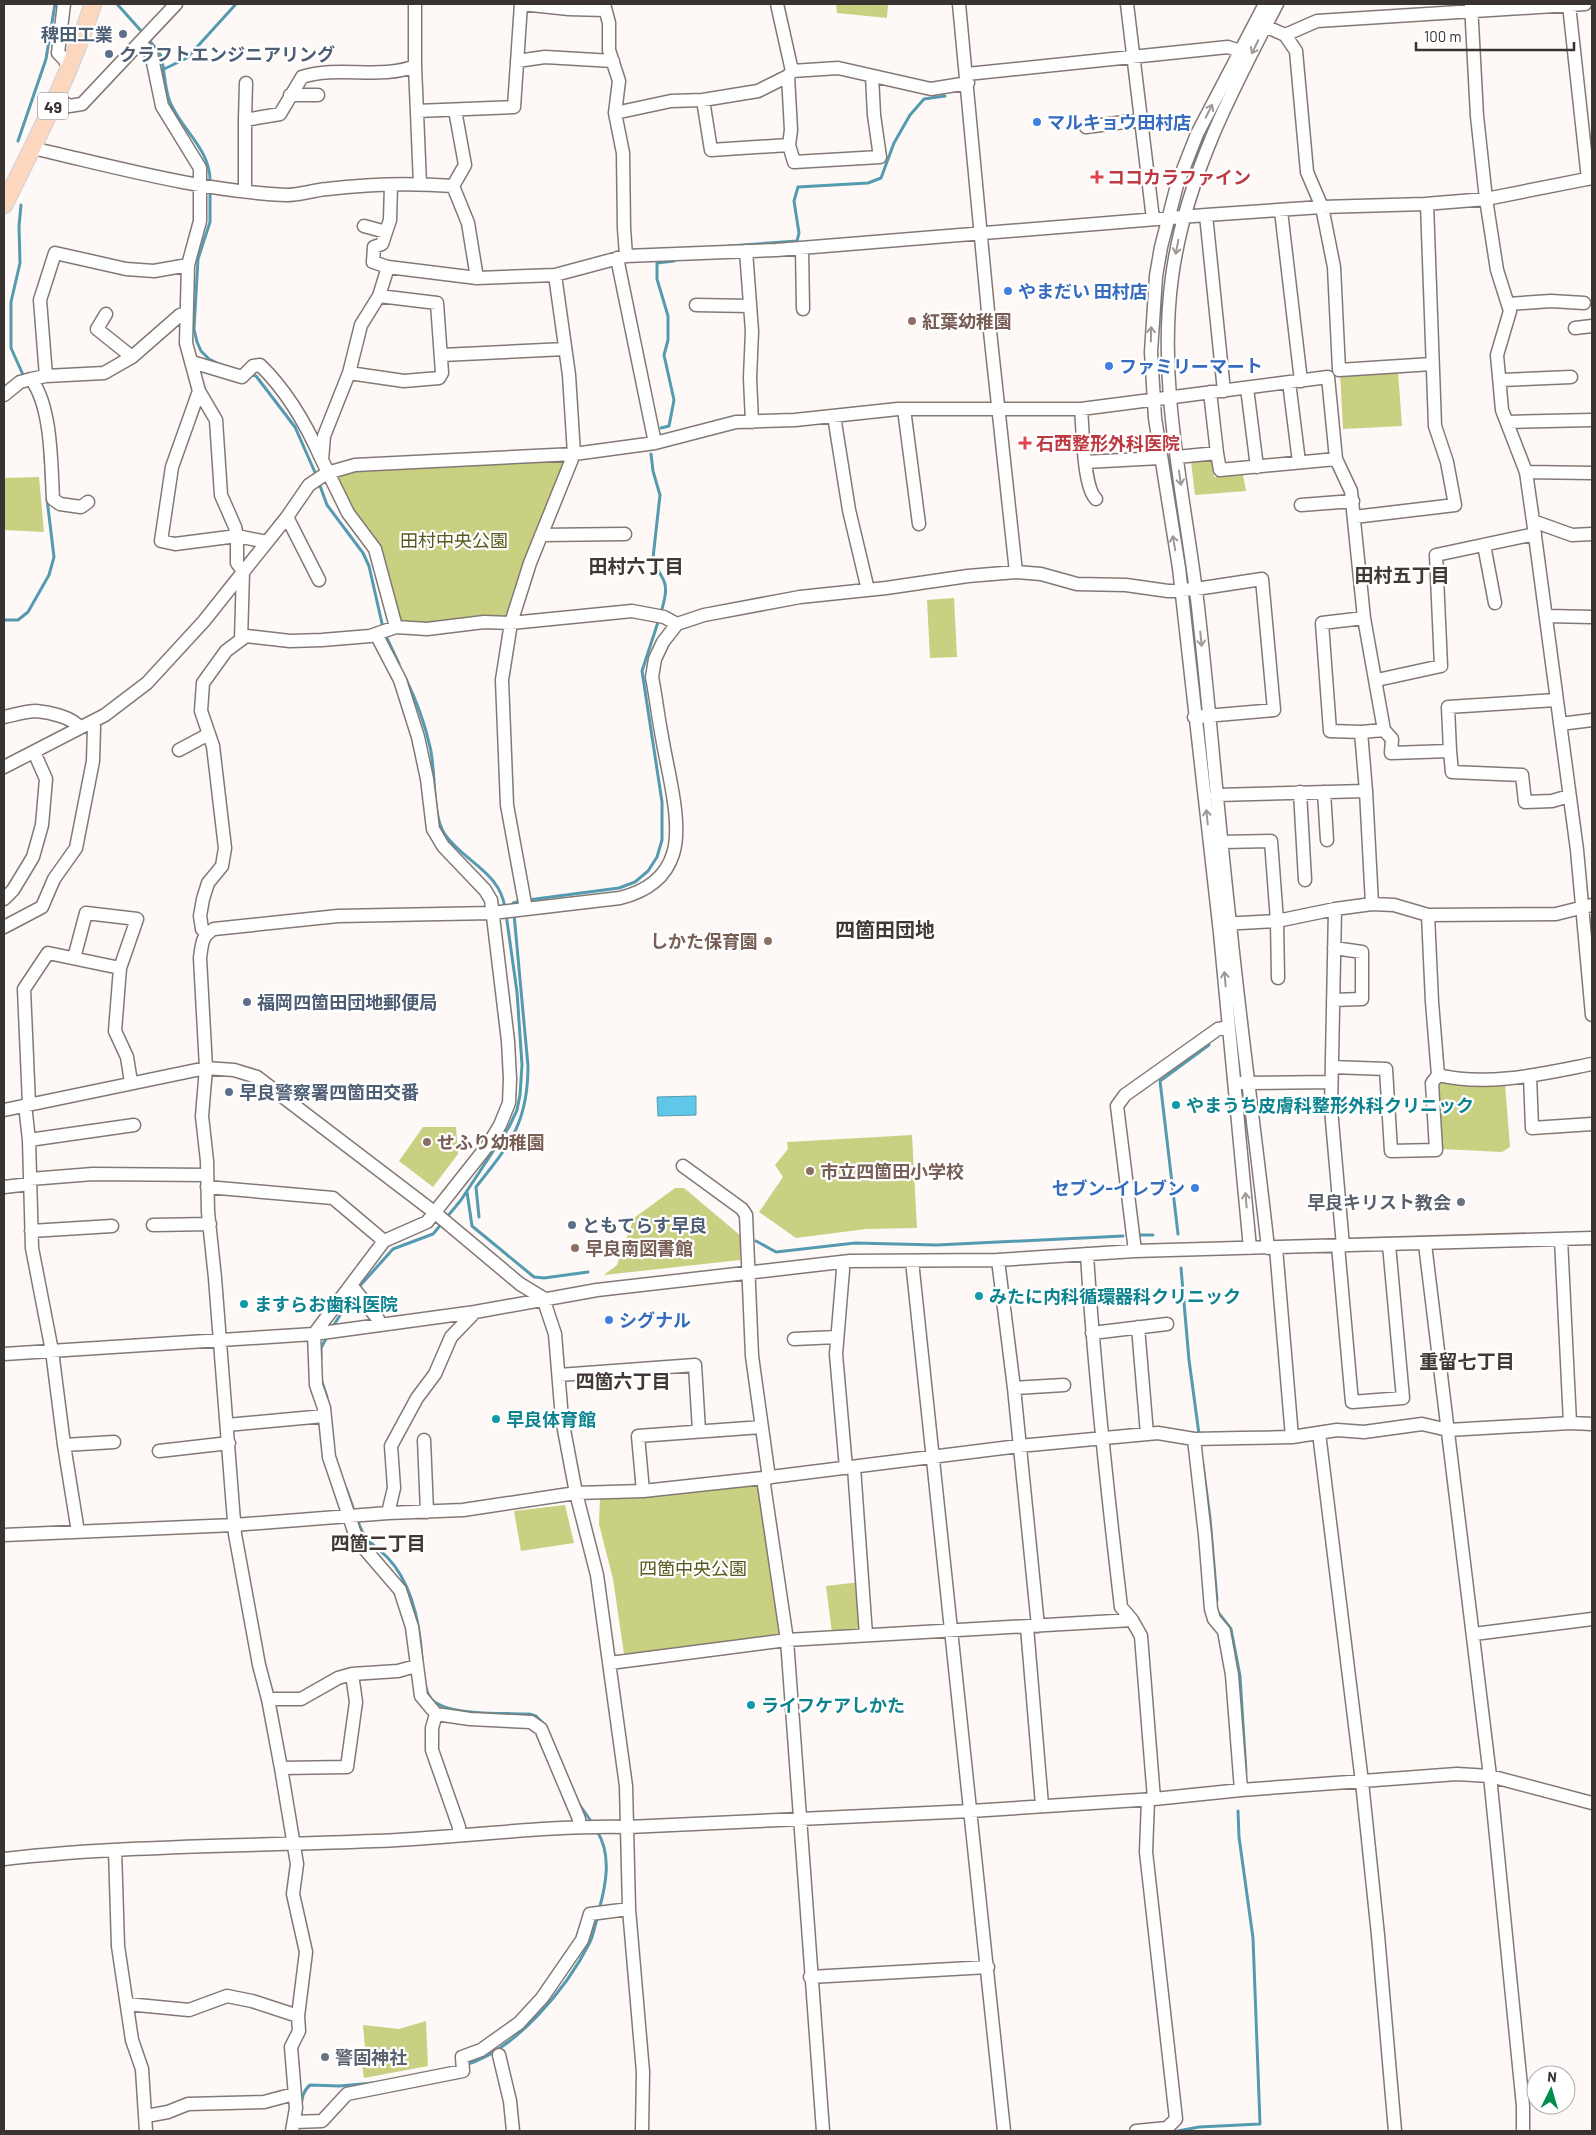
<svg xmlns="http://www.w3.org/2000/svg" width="1596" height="2135" viewBox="0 0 1596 2135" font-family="Barlow,'Noto Sans JP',sans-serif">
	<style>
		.green { fill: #cad081 }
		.water { fill: #5fc7e8; stroke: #549bb1 }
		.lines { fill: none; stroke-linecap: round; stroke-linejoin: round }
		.stream { stroke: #549bb1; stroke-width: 3 }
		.minor-casing { stroke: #837974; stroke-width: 15 }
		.major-casing { stroke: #d7d6d6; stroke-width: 19 }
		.minor { stroke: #fff; stroke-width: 12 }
		.major { stroke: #fdd7bd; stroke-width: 16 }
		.oneway { stroke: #9c9a98 }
		.service-dot { fill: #5c6f8a; stroke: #fff; stroke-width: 2 }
		.shop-dot { fill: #3f7fe0; stroke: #fff; stroke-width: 2 }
		.health-dot { fill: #e0444e; stroke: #fff; stroke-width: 2 }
		.education-dot { fill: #8d6e63; stroke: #fff; stroke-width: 2 }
		.culture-dot { fill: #0f9aa8; stroke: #fff; stroke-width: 2 }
		.worship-dot { fill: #6b7280; stroke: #fff; stroke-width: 2 }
		.labels { text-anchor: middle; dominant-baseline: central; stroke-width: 4.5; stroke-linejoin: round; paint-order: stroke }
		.shield { fill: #fff; stroke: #747170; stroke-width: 1 }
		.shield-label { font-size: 16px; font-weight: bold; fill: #393432 }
		.service-label { font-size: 18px; font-weight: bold; fill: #4e5e75; stroke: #fff; text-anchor: start }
		.shop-label { font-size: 18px; font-weight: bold; fill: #366cbe; stroke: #fff; text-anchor: start }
		.health-label { font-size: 18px; font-weight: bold; fill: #be3a42; stroke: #fff; text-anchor: start }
		.education-label { font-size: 18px; font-weight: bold; fill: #785e54; stroke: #fff; text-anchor: start }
		.park-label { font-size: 18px; fill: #585b1f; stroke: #fff }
		.culture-label { font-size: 18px; font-weight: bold; fill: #0d838f; stroke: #fff; text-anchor: start }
		.worship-label { font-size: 18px; font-weight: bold; fill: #5b616d; stroke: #fff; text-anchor: end }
		.neighbourhood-label { font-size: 19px; font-weight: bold; fill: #403834; stroke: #fff }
		.quarter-label { font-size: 20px; font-weight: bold; fill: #403834; stroke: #fff }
	</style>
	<rect width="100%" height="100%" fill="#fef9f7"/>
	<!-- green -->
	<path class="green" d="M836,4h52l-1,14 -50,-5z
		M1398,371l4,55 -59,3 -3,-56z
		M568,457l-61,161 -80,7 -28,-2 -20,-75 -28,-37 -18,-35 22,-6z
		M1208,460l3,1 3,16 29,-2 3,16 -51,4 -4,-33z
		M39,477l5,55 -40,-2v-52z
		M954,598l3,59 -27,1 -3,-58z
		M1444,1081l61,3 5,63 -8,5 -60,-3 -5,-65z
		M423,1127h33l2,27 -25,33 -34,-26z
		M912,1135l5,93 -51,1 -70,9 -37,-26 24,-35 -8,-12 13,-16 -1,-7z
		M675,1188h9l57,48 -1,24 -136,15 13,-10 17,-47z
		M759,1484l25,151 -160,19 -11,-75 -14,-55 1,-26z
		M565,1505l9,38 -53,8 -7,-40z
		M860,1582l5,50 -33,1 -6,-47z
		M426,2021l2,45 -64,12 -3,-20 4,-10 -2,-23 36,4z"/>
	<!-- water -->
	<path class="water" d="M696,1096v19l-38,1 -1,-19z"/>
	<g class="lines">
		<!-- stream -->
		<path class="stream" d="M117,4l26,29
			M147,38c4,5 12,12 14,18 4,15 3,31 9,46 12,29 42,48 40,82
			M162,70l25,-12 49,-54
			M18,141l28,-82 9,-55
			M210,190v32l-12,37 -4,70 3,13 4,9 8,8 10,5
			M21,205l-2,21 1,37 -9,39v46l13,29
			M729,246l68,-5 2,-8 -5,-32 4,-14 70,-4 13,-5 13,-35 16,-28 14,-16 21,-3
			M248,374l8,2 39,51 22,50
			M661,428l8,-2 5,-26 -10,-45 4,-15v-24l-11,-37v-16l17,-2
			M651,454l2,17 7,24 -7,63c2,8 5,12 9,19 7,11 2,24 -1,36
			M45,456l2,36
			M319,483l8,22 36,48 6,13 14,62
			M4,620h14l10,-8 21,-37 5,-18 -7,-58
			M385,634l14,30
			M406,679c10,21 19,45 24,68 6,23 2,67 14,86 18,28 56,38 61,75
			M528,900l91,-12 16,-6 13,-11 9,-14 5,-17v-38l-20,-131 17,-52
			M513,907v-4l8,-2
			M467,1192l5,34 62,51 10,1 44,-6
			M447,1217l14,-17 48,-73 8,-17 3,-15 2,-30 -5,-73 -11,-78
			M479,1217l-3,-30c34,-43 52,-64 52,-121l-14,-152
			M1178,1234l-18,-153 49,-36
			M1140,1235h13
			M756,1241l20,11 79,-9 82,2 186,-9
			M1181,1268l8,92 10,74
			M358,1288l35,-39 40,-15 10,-12
			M332,1328l22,-35
			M321,1358v-10l7,-13
			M321,1379l6,18
			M1203,1465l7,53 7,82
			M346,1488l9,25
			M357,1518c6,22 15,25 30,39 26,27 33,67 35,102
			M1217,1611l14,18 9,47 6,96
			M426,1688c2,8 6,14 14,17 20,10 65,8 89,9l7,2 9,9
			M579,1804l14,20
			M597,1831c15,24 9,54 2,79
			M465,2065c51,-15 102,-77 125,-123 4,-8 5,-18 8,-26
			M301,2107c1,-9 2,-16 9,-22l29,1 34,-3
			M1178,2131l21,-4 61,-3 -7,-186 -14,-101 -1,-26"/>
		<!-- minor casing -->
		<g class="minor-casing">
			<path id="minor" d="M64,4l-6,49 6,6 6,11
				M604,4l5,19v27l10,31 -4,32 8,40 1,75 2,28
				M777,4l15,67
				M959,4l30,318 27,250
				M1127,4l26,215
				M1471,4l6,112 9,83 11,71 13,41 -13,44 5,55 24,62 7,49 44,329 15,165
				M1569,5l19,174
				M1265,26l20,9 11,16 11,121 15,35 12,60 5,103 93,-6
				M1285,35l32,-14 268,-17
				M139,43l12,10 11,53 38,62v53l-12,44 -2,78 13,48 17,29 5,75 14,32 2,9v27l6,8 -2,69
				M517,61l28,-4 68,4
				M415,66l5,118
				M967,74l261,-27 12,4
				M788,76l3,54 -2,15 5,17 86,-5 -6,-42 -2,-39
				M290,95h28
				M57,98l12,8 13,-2 94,-100
				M703,100l8,50 78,-5
				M417,111l97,-4 7,-103 48,5 36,1
				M615,113l56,-12 32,-1 55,-9 30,-15 4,-5 46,-3 93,21 37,-6
				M245,120l1,-37
				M1086,127l54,-7
				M32,148c84,19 168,43 254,47 14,0 28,-5 41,-6 42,-5 85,-6 126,-3l15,37 9,55 78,-3 71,-19 150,-6 430,-35 116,-8 103,-3 61,-5 106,-21
				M391,185l-1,35 -8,24 -8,3 -1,15 15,5 -9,29 -18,29 -12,48 -25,63 -2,24 26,53 27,36 21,78
				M453,186l12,-21 -10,-55
				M245,191v-71l35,-6 22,-37c37,-12 78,3 113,-11v-62
				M1281,211l20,170
				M1206,215l18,176
				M364,226l22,6
				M802,248l1,61
				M746,251l6,80 -2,47 2,44
				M617,258l38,185
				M388,267l89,11
				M1508,304l43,-3 33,2
				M696,305l54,1
				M106,314l-9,15 35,28
				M1575,328l17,-2
				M442,355l123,-6
				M192,362l50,15 11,-11 7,-1c27,26 46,59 61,93
				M349,373l55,8 35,-3 3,-5 -5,-70 -58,-7
				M46,376l-6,-76 15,-47 71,16 28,2 34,-6
				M1501,380l70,-3
				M1289,382l10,80
				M1247,388l10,79
				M199,391l-27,76 -11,74 14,3 62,-8 30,6
				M1210,392l7,61
				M4,395l16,-13 11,-3
				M904,409l15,115
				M1081,409c2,20 2,78 15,90
				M834,416l15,94 19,80
				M1507,422l85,-2
				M1336,459l15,32 13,127 20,112 -23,2
				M1085,462l75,-4
				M1526,472l66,1
				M88,502l-7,5 -21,-3 -7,-5c-2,-35 -1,-92 -22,-120l15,-3 58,-3 28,-16 48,-42 6,-2
				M1301,505l52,-4
				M287,517l32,63
				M1354,517l101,-12 -8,-43 -12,-36 -8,-222
				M1533,521l39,14 20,-1
				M541,535l84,-1
				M1484,545l11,58
				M1547,616l45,1
				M1364,618l-42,5 8,108 31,1 5,59
				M1377,680l64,-14 -5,-111 99,-21
				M4,717c10,-2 22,-6 32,-6 12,1 37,6 44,17
				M1560,724l32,-4
				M1384,730l8,9 -1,14 59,-2 2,21 70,3 3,27 27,-1 17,-5
				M179,750l30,-16
				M1450,751l-2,-44 108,-7
				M4,767l101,-52 42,-32 57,-62 83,-104 22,-32 18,-12 28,-8 219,-11 81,-11 81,-21 59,-2 103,-11h183l247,-32 8,82 -116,11 -3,-17 -40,4
				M1300,792l5,88
				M1324,792l3,48
				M1216,795l150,-4 6,113
				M1222,842l49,-1 6,80 1,57
				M4,899l9,-9 20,-33 9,-32 4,-46 -12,-27
				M526,909l-19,-104 -5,-125 9,-57 19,-60 44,-109 -5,-79 -14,-100
				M1335,909l-4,200 12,137
				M1222,924l55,-3 58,-12 37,-5 22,1 34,10 128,-1 36,-9
				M4,927l38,-20 12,-28 22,-31 17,-87 1,-34 -2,-5
				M206,933l-4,-4 -2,-13 3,-17 5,-16 14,-17 3,-18 -12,-102 -12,-35 2,-28 23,-32 20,-15 44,5 32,-1 48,-4 26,-9 31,2 57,-7 27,1 121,-12 32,6 13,7
				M120,968l-5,63 12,26 4,25
				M1333,1000l29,-1v-47l-28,-4
				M1332,1067l54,2 5,82 45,-1 -4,-67 6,-8 -6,-73 -4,-87
				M1438,1075c51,12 103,-1 154,-11
				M1530,1076l2,52 60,-4
				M1241,1083l90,-1
				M29,1104l-5,-115 24,-36 72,15 17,-49 -51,-6 -12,45
				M25,1105l4,35 3,108 20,103 12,94 14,87
				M4,1110l202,-42 28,2 23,7 177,135 86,72 23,14 12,36 7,85 14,74 21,82 29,211 3,123 14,163 -1,59
				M29,1140l105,-15
				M683,1166l59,43 4,6 6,141 17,122
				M30,1179l63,-5 114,1
				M4,1187l26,-3
				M207,1187l126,11 51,43 43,-19 61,-77 12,-20 9,-22 1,-24 -2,-38 -17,-141 -6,-10 -42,-44 -10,-17 -6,-50 -9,-42 -18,-57 -24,-46
				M153,1225l57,-1
				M31,1231l81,-5
				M1561,1239l9,184
				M384,1241l-70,93 2,51 8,23 5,49 28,83 43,50 12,37 9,69 15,18 34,5 61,3 10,7 38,90v7
				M1425,1244l65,532 33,330v25
				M1338,1246l14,156 51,-4 -14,-153
				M1250,1248l-30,-315 -41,-365 -24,-150 -4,-66 5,-76 5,-29 16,-62 20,-51 68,-130
				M1268,1248c-12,-108 -27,-216 -38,-324 -12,-105 -20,-212 -32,-317 -13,-110 -41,-220 -26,-330 13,-98 60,-187 105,-273
				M1276,1248l16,189
				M1135,1251l-18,-145 8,-11 93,-66 11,-2
				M1087,1254c7,118 20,235 34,353l11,13 9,16 13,163
				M998,1260l16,128 24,238
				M912,1261l92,870
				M842,1262l1,8 -7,84 10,114
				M351,1285l27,34 1,6
				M1138,1327l9,107
				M1092,1333l75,-9
				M794,1339l43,-2
				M4,1354l310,-20 161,-22 122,-22 253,-29 148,-1 137,-9 457,-13
				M559,1375l136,-10 4,66
				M1014,1388l50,-3
				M227,1425l97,-9
				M1319,1433l43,349 16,153 17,196
				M1194,1439l11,96 6,74 3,10 10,12 8,44 9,115
				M424,1440l3,72
				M64,1445l50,-3
				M159,1451l70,-8
				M854,1467l12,168
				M763,1478l24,162 36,491
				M643,1491l-5,-55 124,-9
				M388,1513l6,-25 -3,-42 26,-48 18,-24 16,-37 24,-25
				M4,1535l230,-10 154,-12 75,-3 113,-17 67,-2 120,-13 256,-32 139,-13 36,6 48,-1 50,-1 45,-7 27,2 58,-8 26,6 122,-7 22,1
				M1027,1627l15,178
				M1474,1634l118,-15
				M610,1663l177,-23 345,-20
				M352,1674l46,-3 18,-5
				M268,1699h33l37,-21 14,-4 4,28 -9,65 -66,1
				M436,1714l-4,14v22l27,77v7
				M115,1850l3,96 14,94 10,29 4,62
				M4,1859c123,-14 247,-13 371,-18 84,-3 168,-16 253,-14l343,-16 183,-12 87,-9 216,-16 33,2 102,27
				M810,1977l178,-10
				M127,2004l62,6 38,-14 25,5 46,15
				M499,2055l11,46 3,30
				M146,2116l22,-4 20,-8 76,-2 30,-8
				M294,2122l28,-1 25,-27 116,-23 -1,-14 19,-7 38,-27 23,-25 40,-58 8,-26 39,-5
				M292,2131l4,-23 -5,-61 8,-16 -1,-15 8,-64 -13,-58 4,-30 -16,-96 -13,-69 -9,-34 -24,-131 -20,-256 -7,-66 -1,-51 -5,-45 4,-48 -6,-110c2,-13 1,-22 14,-29l124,-13 154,-3 128,-15c24,-6 45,-18 53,-44 10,-31 -6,-85 -11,-117 -4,-20 -6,-40 -10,-60l3,-18 8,-17 14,-18 27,-9 96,-18 86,-9 82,-12 48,-4 25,2 36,10 49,1 42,6 28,-2 66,-10 12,131 -80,7
				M1136,2131l31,-3 9,-9 -30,-267 2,-52"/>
		</g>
		<!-- major casing -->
		<g class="major-casing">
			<path id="major" d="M4,205c33,-66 66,-131 89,-201"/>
		</g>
		<!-- minor -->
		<use href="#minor" class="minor"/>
		<!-- major -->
		<use href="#major" class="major"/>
	</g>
	<!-- one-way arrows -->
	<defs><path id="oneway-shaft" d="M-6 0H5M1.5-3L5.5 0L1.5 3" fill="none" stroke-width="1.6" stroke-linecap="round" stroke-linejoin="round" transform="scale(1.25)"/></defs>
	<g class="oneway">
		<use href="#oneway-shaft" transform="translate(1255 47) rotate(116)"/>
		<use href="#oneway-shaft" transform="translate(1209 111) rotate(-63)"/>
		<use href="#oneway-shaft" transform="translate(1177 247) rotate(101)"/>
		<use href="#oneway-shaft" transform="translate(1151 334) rotate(-89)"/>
		<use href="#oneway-shaft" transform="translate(1180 478) rotate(82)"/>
		<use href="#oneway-shaft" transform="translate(1174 543) rotate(-100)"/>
		<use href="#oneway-shaft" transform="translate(1201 639) rotate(84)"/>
		<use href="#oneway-shaft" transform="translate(1207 817) rotate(-96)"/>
		<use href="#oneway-shaft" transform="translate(1225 979) rotate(-95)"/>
		<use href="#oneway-shaft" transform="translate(1246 1200) rotate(-95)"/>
	</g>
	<!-- markers -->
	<g class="service-dot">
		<circle cx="123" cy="34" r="5"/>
		<circle cx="109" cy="54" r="5"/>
		<circle cx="247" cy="1002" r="5"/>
		<circle cx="229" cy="1092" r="5"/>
		<circle cx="572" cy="1225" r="5"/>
	</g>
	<g class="shop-dot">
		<circle cx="1037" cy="122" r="5"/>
		<circle cx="1008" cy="291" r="5"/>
		<circle cx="1109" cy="366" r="5"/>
		<circle cx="1195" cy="1188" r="5"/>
		<circle cx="609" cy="1320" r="5"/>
	</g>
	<g class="health-dot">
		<path d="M1094.5 169.5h5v5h5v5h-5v5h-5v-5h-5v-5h5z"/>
		<path d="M1022.5 435.5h5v5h5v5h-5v5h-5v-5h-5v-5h5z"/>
	</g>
	<g class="education-dot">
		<circle cx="912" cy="321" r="5"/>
		<circle cx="768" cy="941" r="5"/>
		<circle cx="427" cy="1142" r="5"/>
		<circle cx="810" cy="1171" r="5"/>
		<circle cx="575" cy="1248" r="5"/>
	</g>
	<g class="culture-dot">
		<circle cx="1176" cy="1105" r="5"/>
		<circle cx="979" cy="1296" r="5"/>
		<circle cx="244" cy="1304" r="5"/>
		<circle cx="496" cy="1419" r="5"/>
		<circle cx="751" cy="1705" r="5"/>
	</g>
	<g class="worship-dot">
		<circle cx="1461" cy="1202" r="5"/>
		<circle cx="325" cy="2057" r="5"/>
	</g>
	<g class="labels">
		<!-- shield labels -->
		<rect class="shield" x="38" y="92.5" width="30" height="27" rx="4"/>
		<g class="shield-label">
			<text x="53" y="106">49</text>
		</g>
		<!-- service labels -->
		<g class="service-label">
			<text x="113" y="34" text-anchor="end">稗田工業</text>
			<text x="119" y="54">クラフトエンジニアリング</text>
			<text x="257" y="1002">福岡四箇田団地郵便局</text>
			<text x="239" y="1092">早良警察署四箇田交番</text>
			<text x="582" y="1225">ともてらす早良</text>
		</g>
		<!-- shop labels -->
		<g class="shop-label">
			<text x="1047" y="122">マルキョウ田村店</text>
			<text x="1018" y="291">やまだい 田村店</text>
			<text x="1119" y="366">ファミリーマート</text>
			<text x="1185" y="1188" text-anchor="end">セブン-イレブン</text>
			<text x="619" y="1320">シグナル</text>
		</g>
		<!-- health labels -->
		<g class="health-label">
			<text x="1107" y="177">ココカラファイン</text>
			<text x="1036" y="443">石西整形外科医院</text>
		</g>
		<!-- education labels -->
		<g class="education-label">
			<text x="922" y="321">紅葉幼稚園</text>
			<text x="758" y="941" text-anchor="end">しかた保育園</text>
			<text x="437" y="1142">せふり幼稚園</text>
			<text x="820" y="1171">市立四箇田小学校</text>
			<text x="585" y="1248">早良南図書館</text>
		</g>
		<!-- park labels -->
		<g class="park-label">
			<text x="454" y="540">田村中央公園</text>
			<text x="693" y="1568">四箇中央公園</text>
		</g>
		<!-- culture labels -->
		<g class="culture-label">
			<text x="1186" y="1105">やまうち皮膚科整形外科クリニック</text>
			<text x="989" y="1296">みたに内科循環器科クリニック</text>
			<text x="254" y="1304">ますらお歯科医院</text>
			<text x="506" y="1419">早良体育館</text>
			<text x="761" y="1705">ライフケアしかた</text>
		</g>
		<!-- worship labels -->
		<g class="worship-label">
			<text x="1451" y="1202">早良キリスト教会</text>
			<text x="335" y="2057" text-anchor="start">警固神社</text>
		</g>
		<!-- neighbourhood labels -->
		<g class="neighbourhood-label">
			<text x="636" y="565">田村六丁目</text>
			<text x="1402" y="574">田村五丁目</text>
			<text x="1467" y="1360">重留七丁目</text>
			<text x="623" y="1380">四箇六丁目</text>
			<text x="378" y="1542">四箇二丁目</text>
		</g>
		<!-- quarter labels -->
		<g class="quarter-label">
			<text x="885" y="929">四箇田団地</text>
		</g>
	</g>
	<!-- border -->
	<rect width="1596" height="2135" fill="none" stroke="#393432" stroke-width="10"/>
	<!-- north arrow -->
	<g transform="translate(1551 2090) rotate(5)"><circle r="24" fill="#ffffff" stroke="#b0aead"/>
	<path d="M0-4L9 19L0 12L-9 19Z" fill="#008d4c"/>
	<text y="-8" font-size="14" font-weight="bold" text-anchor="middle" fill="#393432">N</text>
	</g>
	<!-- scale -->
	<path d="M1416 42v8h158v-8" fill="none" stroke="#393432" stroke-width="2.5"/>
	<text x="1424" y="42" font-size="15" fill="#393432" stroke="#ffffff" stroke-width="4" paint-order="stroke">100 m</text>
</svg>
